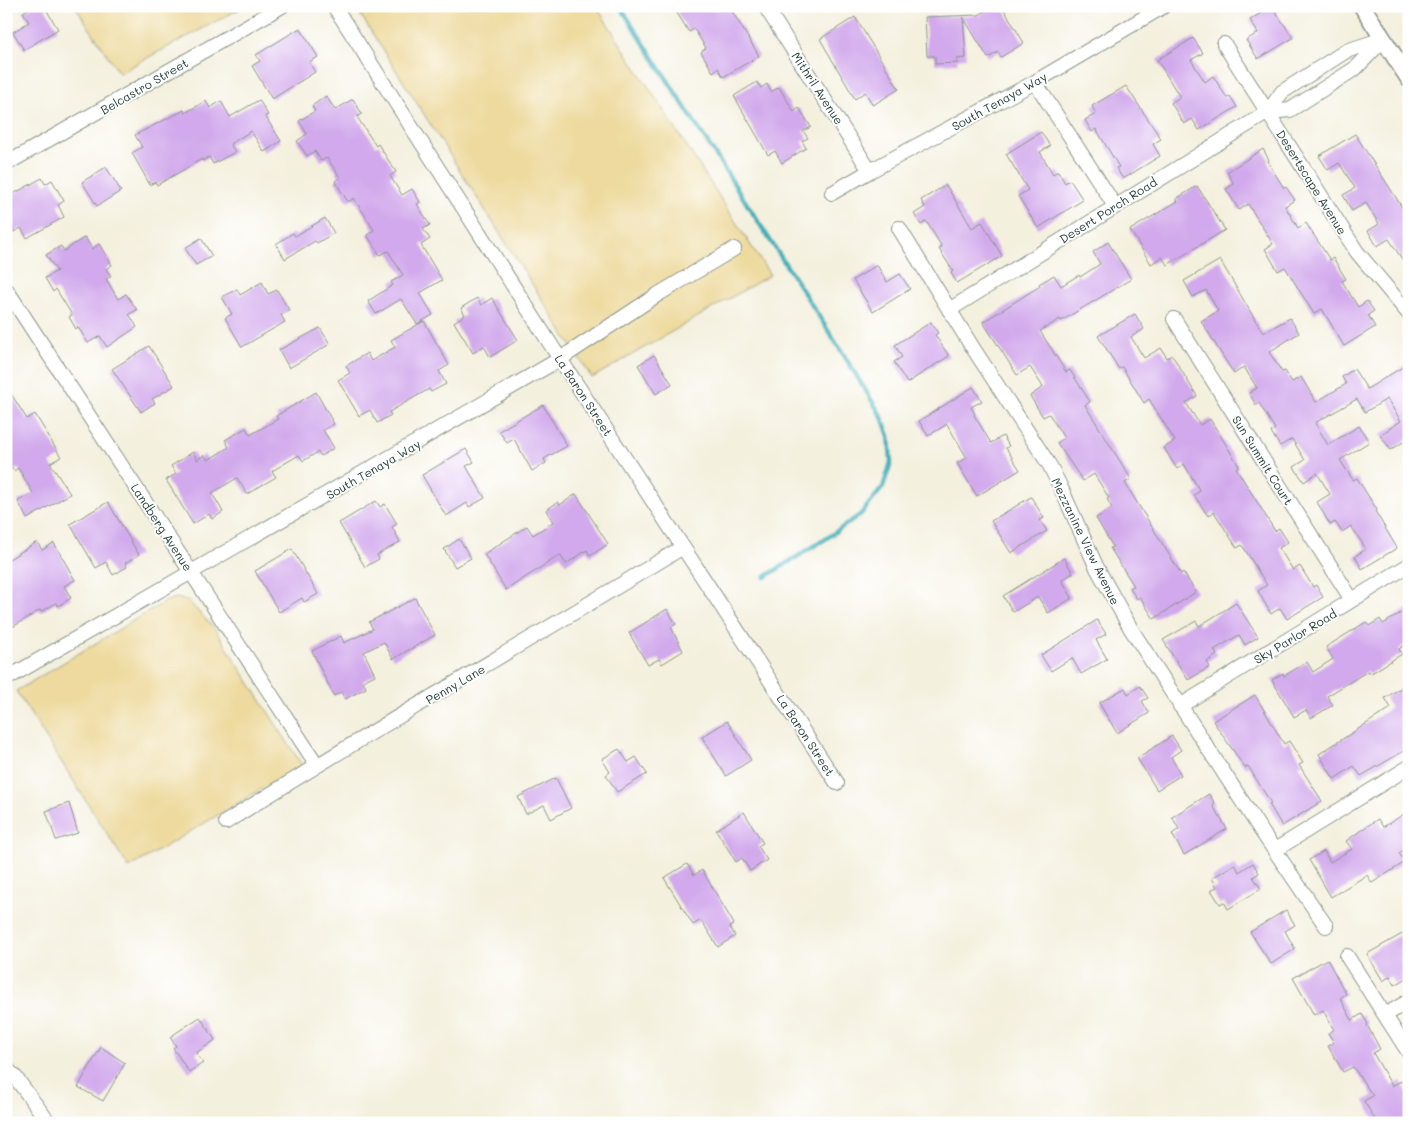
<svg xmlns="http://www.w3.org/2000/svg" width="1415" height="1129" viewBox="0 0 1415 1129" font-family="Mali,sans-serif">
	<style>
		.sand { fill: #eeda9e; stroke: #868c69 }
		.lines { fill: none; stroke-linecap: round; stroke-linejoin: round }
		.stream { stroke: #3dadb8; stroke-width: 4.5 }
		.building { fill: #d1a9ec }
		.minor-casing { stroke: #8a9689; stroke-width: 16 }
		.tertiary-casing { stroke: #8a9689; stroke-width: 19 }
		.minor { stroke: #fff; stroke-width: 14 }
		.tertiary { stroke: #fff; stroke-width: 16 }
		.labels { text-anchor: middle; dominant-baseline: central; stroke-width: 4; stroke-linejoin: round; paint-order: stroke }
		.street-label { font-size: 12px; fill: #1f3d34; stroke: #fff }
	</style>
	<rect width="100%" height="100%" fill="#fff"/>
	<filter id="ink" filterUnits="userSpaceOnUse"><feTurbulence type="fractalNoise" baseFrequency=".02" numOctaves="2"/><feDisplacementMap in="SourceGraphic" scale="10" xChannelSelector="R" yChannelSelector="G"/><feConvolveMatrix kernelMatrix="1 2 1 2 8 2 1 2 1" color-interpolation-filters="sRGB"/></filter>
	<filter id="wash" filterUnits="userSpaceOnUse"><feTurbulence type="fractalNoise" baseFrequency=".0096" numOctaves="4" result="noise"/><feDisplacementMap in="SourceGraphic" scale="20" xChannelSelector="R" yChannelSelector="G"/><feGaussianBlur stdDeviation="1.12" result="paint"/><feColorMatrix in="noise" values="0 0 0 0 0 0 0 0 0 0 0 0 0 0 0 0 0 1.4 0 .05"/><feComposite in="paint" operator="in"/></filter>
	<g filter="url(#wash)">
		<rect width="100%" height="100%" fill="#f4f0de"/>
		<!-- sand -->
		<path class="sand" d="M75,6h170l-126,67z
			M355,6h241l174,269 -178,103z
			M176,598l12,3 27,28 87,136 -173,103 -113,-177 150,-90z"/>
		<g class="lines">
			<!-- stream -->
			<path class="stream" d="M620,6l225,351 37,60 7,19 2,26 -8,25 -22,27 -34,24 -62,39"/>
		</g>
		<g id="blocks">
			<!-- building -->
			<path class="building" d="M33,6h11l14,23 -34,21 -11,-18 16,-10 -6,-10z
				M687,6h42l30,50 -36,21 -5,-9 -5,4 -12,-20 5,-4 -12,-19 -5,3 -12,-19z
				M993,6h9l22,37 -23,14 -3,-5 -10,6 -25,-41 3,41 -9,1 1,4 -23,1v-8h-8l-2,-39 54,-2z
				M1272,6l21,32 -35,21 -12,-19 12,-7 -8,-13z
				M855,17l44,72 -26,16 -8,-13 -10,7 -35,-60z
				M300,28l18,29 -9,5 6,10 -43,27 -20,-33 8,-5 -4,-6z
				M1193,38l10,15 -12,7 14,22 8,-6 14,22 3,-2 7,11 -38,23 -7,-11 -8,5 -13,-21 9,-6 -23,-37z
				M757,82l4,6 6,-4 4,8 8,-5 15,25 5,-4 12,19 -8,4 5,7 -6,3 4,7 -24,15 -7,-12 -7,4 -34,-59z
				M1126,86l35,53 -8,5 7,12 -37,23 -7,-11 3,-1 -23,-38 -4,3 -7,-12 11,-6 -4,-8z
				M326,96l9,14 18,-11 9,15 -5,3 19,29 2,-2 18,28 -6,4 12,19 10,-6 8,13 -3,2 13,21 -7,4 7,10 -9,6 21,35 -22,13 13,22 -16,9 -16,-25 -25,15 -8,-13 25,-16 -2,-3 12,-7 -15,-24 -8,4 -13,-20 7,-5 -20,-32 -6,4 -13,-21 5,-4 -13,-19 -6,3 -6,-10 -8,5 -10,-15 10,-7 -8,-13 16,-10 -3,-5z
				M259,100l9,15 -3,1 16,25 -17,11 -13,-21 -21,13 5,8 -22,12 -4,-7 -7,4v-2l-45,26 -2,-3 -5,3 -18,-32 10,-6 -7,-12 49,-25 1,3 21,-12 4,7 11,-7 9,16z
				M1041,132l9,14 -10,6 13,22 5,-3 7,12 5,-3 13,20 -45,28 -20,-32 10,-6 -22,-36z
				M1355,134l54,84v52l-20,-31 -12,7 -9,-15 11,-7 -13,-21 -14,8 -9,-16 12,-7 -16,-25 -11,7 -9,-14z
				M1263,149l6,11 -2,1 17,27 2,-1 9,13 -10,6 13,22 8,-5 24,37 3,-2 13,21 -4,2 16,26 9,-6 7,10 -6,4 7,12 -31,19 -22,-37 -8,5 -29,-47 -7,4 -13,-22 8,-5 -25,-40 -9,6 -13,-21 8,-5 -7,-12z
				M106,167l15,24 -24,15 -15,-24z
				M42,178l3,6 7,-4 12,21 -6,4 6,12 -37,21 -6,-10 -7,4 -8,-15v-19z
				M946,185l26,43 10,-6 20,34 -45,27 -6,-10 2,-2 -14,-22 3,-2 -16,-26 -5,4 -7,-11 11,-7 -4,-7z
				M1197,186l28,44 -58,35 -5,-8 -11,7 -21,-34 48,-29 -2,-2z
				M325,218l9,15 -17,10 -2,-2 -30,18 -9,-15 17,-11 2,3z
				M85,237l7,12 7,-5 13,21 -6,4 5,7 -5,3 12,20 8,-5 11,16 -8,4 8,13 -30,20 -7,-11 -12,7 -10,-16 -2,2 -7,-12 3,-2 -16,-26 -3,3 -8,-14 12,-7 -11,-16 15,-9 3,5z
				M201,238l11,18 -16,9 -11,-17z
				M1108,242l23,37 -70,42 -1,-2 -20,12 26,41 4,-2 20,32 -5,3 46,74 -6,4 56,91 2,-2 13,20 -42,27 -14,-22 -3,2 -7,-11 4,-2 -24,-38 3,-1 -17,-29 16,-10 -5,-9 2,-1 -15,-24 -11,7 -26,-38 7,-5 -15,-24 -6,3 -13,-21 13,-9 -13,-20 -13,8 -34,-53 57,-36 -1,-2 15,-9 7,11 18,-11 1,2 20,-13 -7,-12z
				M1220,260l43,73 27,-15 9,15 -30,19 13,20 3,-1 7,11 9,-5 15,25 30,-18 -4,-7 12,-8 13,20 42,-26v75l-18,12 -11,-15 21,-14 -14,-22 -22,13 -8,-13 -42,24 13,22 31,-19 10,16 -29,18 13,20 4,-2 20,32 -2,1 22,37 -35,21 -7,-13 11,-7 -15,-23 -9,6 -7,-10 -5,3 -13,-23 13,-8 -13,-21 -13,9 -10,-15 11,-7 -13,-21 -12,7 -9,-14 4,-3 -16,-26 -3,2 -7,-12 8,-5 -13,-21 -10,7 -33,-53 17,-10 -12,-21 -13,7 -9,-16z
				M877,265l10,17 13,-8 10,15 -37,23 -20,-32z
				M262,282l6,12 9,-4 12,20 -8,5 4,7 -43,25 -17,-29 7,-4 -10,-17 15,-8 3,6z
				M477,298l4,7 11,-7 26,42 -28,17 -6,-11 -11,7 -19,-31 11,-7 -4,-7z
				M1135,314l9,15 -13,8 13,21 17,-10 6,10 5,-3 25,41 -11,7 14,22 10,-6 29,47 -3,2 39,63 4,-3 9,14 -9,6 14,22 7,-4 13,21 3,-2 7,12 -36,22 -7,-11 -9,6 -13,-23 9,-6 -25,-40 -5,3 -23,-36 -6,4 -14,-21 6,-4 -16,-27 -7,5 -13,-21 11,-7 -26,-42 -5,4 -22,-36 -3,2 -21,-33z
				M424,321l25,44 -10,6 7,13 -15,8 -2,-3 -40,23 2,3 -14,8 -7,-13 -11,6 -21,-36 12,-7 -4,-7 21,-13 4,8 24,-14 -4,-7z
				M931,322l7,11 -3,2 14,21 -42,27 -13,-21 8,-5 -7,-12z
				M320,328l10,16 -41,24 -10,-18z
				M149,346l25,40 -22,13 3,4 -14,9 -29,-43z
				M654,355l18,29 -16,10 -18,-29z
				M6,386l21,33 8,-5 26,43 -11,6 20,31 -43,25 -9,-18 15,-8 -15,-25 -4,3 -8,-12z
				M973,387l9,14 -11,6 4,7 -1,1 17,28 12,-7 6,10 -3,2 14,22 -43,26 -20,-33 10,-5 -20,-34 -19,12 -9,-15z
				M316,392l18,32 -11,6 11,18 -13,8 -3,-4 -15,9 -4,-6 -27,16 4,6 -29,17 -10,-16 -25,15 11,19 -11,7 -3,-5 -16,10 -27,-44 10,-6 -5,-8 22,-14 4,8 7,-5 4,5 21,-13 -4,-7 21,-12 4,7 28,-16 -2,-3z
				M543,405l24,41 -23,13 2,4 -14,8 -18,-32 -7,4 -8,-12z
				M466,449l8,13 -8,4 19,32 -16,9 -2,-4 -21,13 -24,-41z
				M576,494l32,50 -18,12 -3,-6 -21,14 -6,-9 -54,35 -22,-36 43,-28 6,9 20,-13 -7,-12 12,-8 2,3z
				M1031,497l13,21 -4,2 7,11 -36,22 -20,-32z
				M376,501l4,6 5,-3 12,20 -5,3 8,15 -23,13 2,4 -14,8 -26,-44z
				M108,502l31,53 -14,8 2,4 -14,8 -7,-13 -10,6 -26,-44z
				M459,539l12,19 -16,9 -11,-18z
				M37,542l5,8 12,-7 21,37 -11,6 7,12 -13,8 -2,-3 -15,9 -1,-2 -34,21v-70z
				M292,549l26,45 -14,8 -2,-4 -23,14 -24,-41z
				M1064,558l9,15 -11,7 10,18 -24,15 -10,-16 -25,15 -10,-16z
				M415,598l20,37 -42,24 -9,-17 -20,10 11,23 -12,6 3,7 -21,11 -4,-7 -7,4 -22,-45 29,-15 3,7 29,-14 -4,-7z
				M1236,603l22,34 -13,8 -6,-10 -25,15 3,5 -10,7 3,5 -22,13 -25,-40 33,-19 3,5z
				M1409,608v34l-10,7 3,5 -32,20 -2,-3 -41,25 6,9 -22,13 -5,-8 -12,7 -22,-37 11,-7 1,3 23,-14 6,10 20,-13 -7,-12 40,-25 3,4 11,-7 3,5z
				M667,609l9,15 -5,3 12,24 -21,13 -3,-5 -11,6 -19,-32z
				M1097,620l9,14 -10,6 11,19 -26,15 -9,-16 -21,13 -10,-16z
				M1409,683v65l-48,28 -7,-10 -20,13 -15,-25 72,-46 -6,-10z
				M1140,686l8,12 -6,3 7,12 -32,20 -18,-30 26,-15 3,6z
				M1255,695l29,49 5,-3 14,22 -4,2 23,36 -40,25 -13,-22 2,-1 -23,-37 -3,2 -32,-47z
				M727,721l24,39 -25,16 -24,-39z
				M1172,736l9,14 -10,7 10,18 -24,15 -20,-32z
				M619,749l9,13 8,-5 11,17 -30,18 -11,-17 4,-3 -8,-13z
				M556,778l15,30 -20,11 -7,-14 -18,9 -8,-17z
				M1209,794l6,10 -2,2 14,23 -43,26 -12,-21 7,-5 -7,-12z
				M69,803l9,30 -22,7 -10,-29z
				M1409,811v36l-10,6 6,9 -33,21 -5,-8 -36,22 -22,-37 15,-9 6,11 22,-13 -6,-8 21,-15 11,-7 5,8z
				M744,812l19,31 -5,3 9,14 -17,11 -8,-13 -6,4 -20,-32z
				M1253,863l6,10 -6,4 8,12 -33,20 -4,-7 -4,2 -9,-14 6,-3 -5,-9 23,-14 4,8z
				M687,864l7,11 8,-5 32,54 -4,3 5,9 -17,11 -17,-27 -8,5 -29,-47z
				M1286,910l9,15 -10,6 10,18 -24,15 -21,-32z
				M1409,930v47l-14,8 -5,-9 -7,5 -16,-27z
				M1327,959l19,35 -6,4 12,22 10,-6 6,10 -1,1 13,24 -7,4 19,33 9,-5 8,14v28h-32l-13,-22 9,-5 -20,-29 -10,5 -15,-26 6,-3 -6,-10 6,-3 -11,-20 -9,5 -21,-37z
				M200,1017l15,23 -19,13 7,10 -14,9 -16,-24 3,-2 -6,-9z
				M101,1047l24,16 -22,38 -25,-14z"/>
		</g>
	</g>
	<g filter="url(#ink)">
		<use href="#blocks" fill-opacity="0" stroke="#8a9689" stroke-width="1"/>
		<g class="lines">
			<!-- minor casing -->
			<g class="minor-casing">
				<path id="minor" d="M334,6l226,353 277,424
					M765,6l105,165
					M1224,44l133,208 52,62
					M1035,82l80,124
					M1268,112l22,-2 66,-42 27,-28
					M6,164l276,-158
					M832,193l38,-22 165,-89 129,-76
					M899,228l72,117 79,121 11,22 36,80 34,61 129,200 66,97
					M6,289l311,476
					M949,310l319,-198 14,-20 64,-41 37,-12
					M1174,319l178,281
					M6,679l554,-320 97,-64 77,-46
					M1180,706l229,-141
					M226,822c150,-95 305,-182 457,-275
					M1275,850l134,-83
					M1347,956l62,97
					M1385,1015l24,-14
					M6,1068l10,10 33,45"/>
			</g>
			<!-- tertiary casing -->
			<g class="tertiary-casing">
				<path id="tertiary" d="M1362,6l47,73"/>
			</g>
			<!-- minor -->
			<use href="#minor" class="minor"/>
			<!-- tertiary -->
			<use href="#tertiary" class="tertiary"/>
		</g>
	</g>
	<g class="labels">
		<!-- street labels -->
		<g class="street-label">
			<text transform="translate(144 86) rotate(-30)">Belcastro Street</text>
			<text transform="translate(818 88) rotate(57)">Mithril Avenue</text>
			<text transform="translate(999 101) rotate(-29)">South Tenaya Way</text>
			<text transform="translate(1312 182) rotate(58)">Desertscape Avenue</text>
			<text transform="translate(1108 210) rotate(-32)">Desert Porch Road</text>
			<text transform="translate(584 395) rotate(57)">La Baron Street</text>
			<text transform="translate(1263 460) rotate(58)">Sun Summit Court</text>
			<text transform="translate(373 469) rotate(-30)">South Tenaya Way</text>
			<text transform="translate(162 527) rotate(57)">Landberg Avenue</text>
			<text transform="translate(1086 541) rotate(64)">Mezzanine View Avenue</text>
			<text transform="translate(1295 636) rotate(-31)">Sky Parlor Road</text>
			<text transform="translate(455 684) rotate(-30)">Penny Lane</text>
			<text transform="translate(806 735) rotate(57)">La Baron Street</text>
		</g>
	</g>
	<!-- margin -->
	<rect width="1415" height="1129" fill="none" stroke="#fff" stroke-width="25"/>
</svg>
